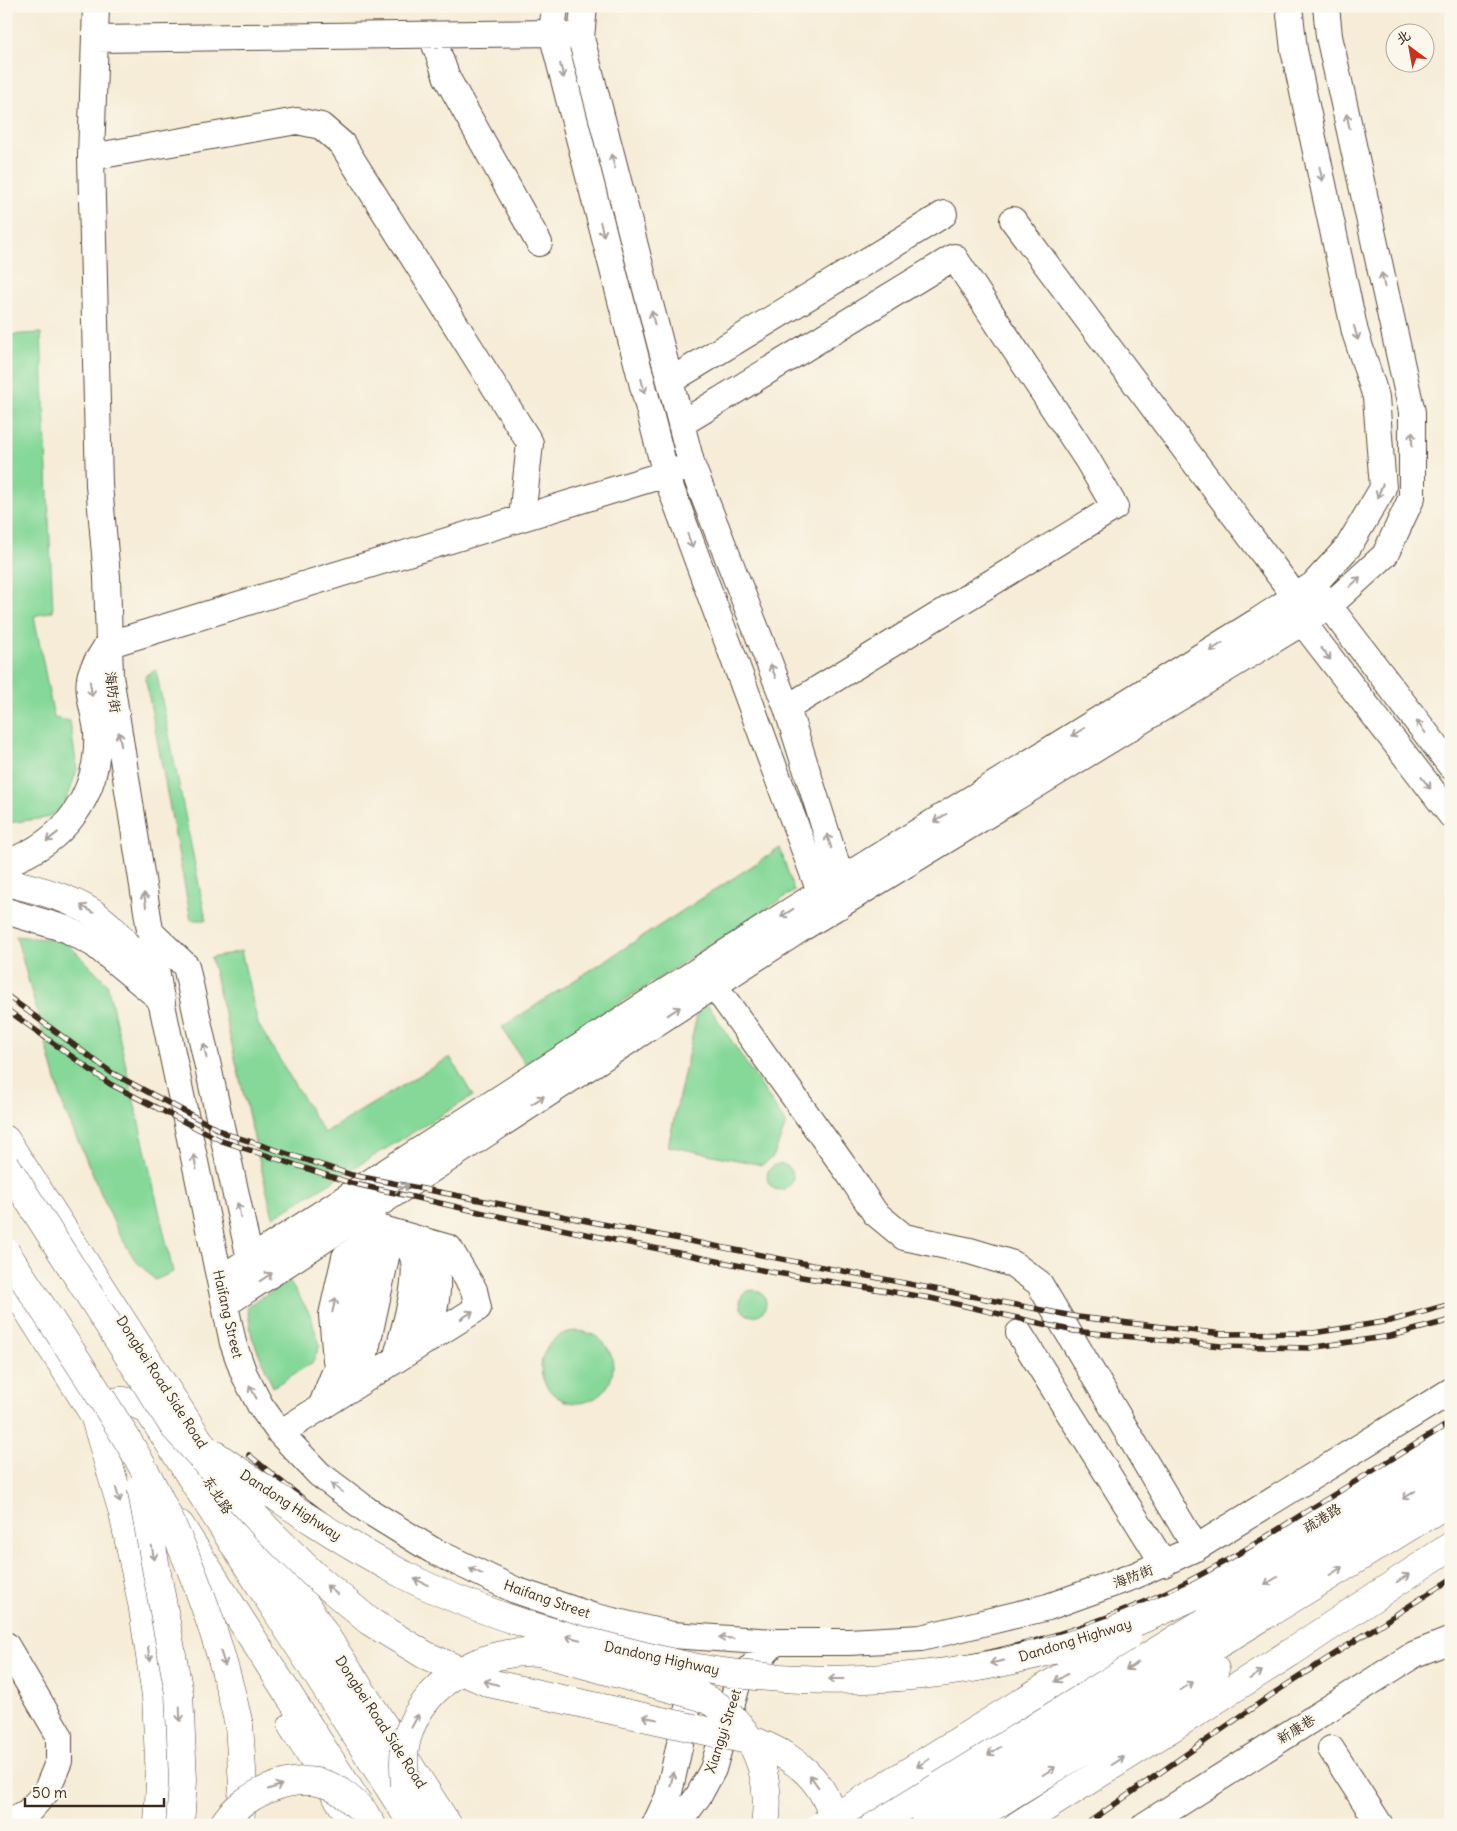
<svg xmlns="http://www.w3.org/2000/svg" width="1457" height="1831" viewBox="0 0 1457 1831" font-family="Delius,'LXGW WenKai TC',sans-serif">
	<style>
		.green { fill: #86d899; stroke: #60815c }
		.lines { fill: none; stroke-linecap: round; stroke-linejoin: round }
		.minor-casing { stroke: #57473a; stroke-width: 28 }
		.major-casing { stroke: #57473a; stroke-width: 29 }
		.highway-casing { stroke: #57473a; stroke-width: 29 }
		.minor { stroke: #fff; stroke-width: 26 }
		.major { stroke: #fff; stroke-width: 28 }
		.highway { stroke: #fff; stroke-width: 28 }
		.rail-casing { stroke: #3b2a1e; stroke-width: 5.5 }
		.rail { stroke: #fbf7ec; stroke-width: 4; stroke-dasharray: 11; stroke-linecap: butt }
		.highway-bridge-casing { stroke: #57473a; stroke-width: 29; stroke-linecap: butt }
		.highway-bridge { stroke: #fff; stroke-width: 28 }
		.oneway { stroke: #a79f9a }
		.labels { text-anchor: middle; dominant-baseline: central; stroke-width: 5; stroke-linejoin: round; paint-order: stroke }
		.street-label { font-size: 14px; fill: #3b2a1e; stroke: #fbf7ec }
	</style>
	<rect width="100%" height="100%" fill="#fbf7ec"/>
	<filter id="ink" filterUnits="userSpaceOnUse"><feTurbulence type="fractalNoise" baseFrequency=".02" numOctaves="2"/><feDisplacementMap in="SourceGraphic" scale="10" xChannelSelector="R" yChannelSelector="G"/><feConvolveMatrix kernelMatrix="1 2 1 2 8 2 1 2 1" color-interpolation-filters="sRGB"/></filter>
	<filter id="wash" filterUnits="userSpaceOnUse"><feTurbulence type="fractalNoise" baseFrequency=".0096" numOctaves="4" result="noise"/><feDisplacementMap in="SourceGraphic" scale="20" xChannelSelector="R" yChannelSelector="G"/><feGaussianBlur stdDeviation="1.12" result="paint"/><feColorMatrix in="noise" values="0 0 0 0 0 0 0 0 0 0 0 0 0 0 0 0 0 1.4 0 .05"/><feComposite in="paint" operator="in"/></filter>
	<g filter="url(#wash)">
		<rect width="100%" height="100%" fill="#f6ecd7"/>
		<!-- green -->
		<path class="green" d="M41,333l12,278 -19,5 20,102 16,3 7,48 -8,25 -9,15 -14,9 -40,5v-488z
			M156,670l50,250h-15l-46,-244z
			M780,848l14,43 -269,173 -23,-37z
			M16,936l49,5 42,42 66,289 -18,8 -20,-20 -17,-28 -54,-123z
			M241,951l17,73 66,109 126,-76 23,39 -200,121 -62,-259z
			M706,1002l80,122 -13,33 -11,8 -94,-19 31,-140z
			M767 1177a13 13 0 1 1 26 0a13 13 0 1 1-26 0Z
			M289,1281l20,31 11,33 -7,17 -40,25 -21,-50 -5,-31z
			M740 1303a13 13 0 1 1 26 0a13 13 0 1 1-26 0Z
			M541 1367a36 36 0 1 1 72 0a36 36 0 1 1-72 0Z"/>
	</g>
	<g filter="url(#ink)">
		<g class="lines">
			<!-- minor casing -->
			<g class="minor-casing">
				<path id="minor" d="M96,6l-5,151 8,328 8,92 3,99 51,324 72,343 11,31 16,31 20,28 39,41 48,36 65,40 83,40 77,26 80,19 103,7h74l72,-4 127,-31 86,-31 62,-28 255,-157
					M555,6l-3,27 114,442 154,417 19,14 2,-27 -54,-171 -95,-242 -111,-428 3,-32
					M432,36l15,42 92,165
					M95,39l457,-6 16,3
					M91,157l206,-36 24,5 21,18 188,299 -8,75
					M1013,220l282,376
					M670,381l274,-167
					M681,424l273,-167 133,202 28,48 -328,201
					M1319,593l132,173
					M1293,610l158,205
					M107,645l575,-176
					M6,863c59,-21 94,-68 91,-131 -1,-15 -10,-39 -7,-53 1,-11 12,-24 17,-34
					M6,911l60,18 28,15 63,52
					M150,932l36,34 64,293 -8,13
					M704,971l146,204 25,38 29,24 66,14 43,13 26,19 157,265
					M388,1231c8,6 18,12 23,21 12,23 -9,82 -15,108
					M417,1239c32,31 18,62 11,101
					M220,1279l572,-369 466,-289 55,-36 35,-38 35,-59 -7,-91 -21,-65 -61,-282 -5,-44
					M225,1304l577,-376 527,-322 56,-51 27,-58v-85l-83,-376 -3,-30
					M1019,1333l145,231
					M336,1360l-4,-45 13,-58 24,-16
					M354,1386l9,-23 23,-106 -2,-14 -5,-15
					M321,1407l28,-70 12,-51 8,-45 -4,-19
					M280,1433l198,-125 -4,-18 -25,-42 -70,-20 -33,-18
					M6,1645l53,90v26l-13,31 -18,20 -22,12
					M1331,1749l49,76
					M655,1825l13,-28 26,-116 -3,-8
					M677,1825l22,-30 14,-26 25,-87 37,-40
					M1145,1825l270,-171 36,-14"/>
			</g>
			<!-- major casing -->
			<g class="major-casing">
				<path id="major" d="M6,882c91,21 109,37 155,118
					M6,1140l202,314
					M10,1282l84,133 29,98 19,90 14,93 4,85 -2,44
					M146,1407l267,418
					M94,1415c21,-17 30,-19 53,-5
					M253,1523l195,302
					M292,1726l63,99"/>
			</g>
			<!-- highway casing -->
			<g class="highway-casing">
				<path id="highway" d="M200,1466l230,359
					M180,1525l192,300
					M1192,1597l259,-159
					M239,1725l4,60 -3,39
					M874,1825l577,-355
					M924,1825l527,-324
					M963,1825l252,-156
					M1018,1825l272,-172 161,-107"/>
			</g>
			<!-- minor -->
			<use href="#minor" class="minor"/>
			<!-- major -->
			<use href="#major" class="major"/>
			<!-- highway -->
			<use href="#highway" class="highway"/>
			<!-- rail casing -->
			<g class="rail-casing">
				<path id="rail" d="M6,995l106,78 115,61 125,41 726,142 145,17 90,-1 77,-12 61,-17
					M6,1009l104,75 112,57 129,42 137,31 283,58 159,26 144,33 147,15 88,2 82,-12 60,-16
					M249,1455c123,104 248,178 406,215 42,10 83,8 125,7 131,-3 261,-27 380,-82 50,-23 97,-52 144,-82 49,-30 98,-60 147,-91
					M1085,1825l189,-132 177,-114"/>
			</g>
			<!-- rail -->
			<use href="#rail" class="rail"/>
			<!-- highway-bridge casing -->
			<g class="highway-bridge-casing">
				<path id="highway-bridge" d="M6,1165l168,262 92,101 47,46 56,47 56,34 64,28 268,59c38,15 70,39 77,83
					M6,1252c43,67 89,132 129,201 48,84 83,179 104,272
					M211,1452c64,44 126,88 195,124 65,33 133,54 203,71 37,9 75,20 113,25 130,18 270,4 393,-42 26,-9 52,-22 77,-33
					M141,1487l38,206 4,87 -3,45
					M405,1785c-1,-12 -2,-25 0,-38 11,-61 76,-99 134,-95l163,45c49,23 71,75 63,128
					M223,1825c18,-30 67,-52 102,-41 15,5 26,16 38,27
					M822,1825l305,-188"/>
			</g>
			<!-- highway-bridge -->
			<use href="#highway-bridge" class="highway-bridge"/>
		</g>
		<!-- one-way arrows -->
		<defs><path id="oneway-shaft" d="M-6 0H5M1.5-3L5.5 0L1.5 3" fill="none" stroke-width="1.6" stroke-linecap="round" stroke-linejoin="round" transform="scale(1.25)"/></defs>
		<g class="oneway">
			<use href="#oneway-shaft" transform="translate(562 71) rotate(76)"/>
			<use href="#oneway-shaft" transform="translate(1348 121) rotate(-102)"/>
			<use href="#oneway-shaft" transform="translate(613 161) rotate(-104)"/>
			<use href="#oneway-shaft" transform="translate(1321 174) rotate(78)"/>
			<use href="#oneway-shaft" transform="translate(602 229) rotate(76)"/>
			<use href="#oneway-shaft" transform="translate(1383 280) rotate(-102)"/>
			<use href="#oneway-shaft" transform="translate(653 318) rotate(-104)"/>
			<use href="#oneway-shaft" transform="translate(1356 333) rotate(74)"/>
			<use href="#oneway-shaft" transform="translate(643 386) rotate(76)"/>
			<use href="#oneway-shaft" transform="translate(1412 439) rotate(-90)"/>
			<use href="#oneway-shaft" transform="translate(1380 491) rotate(112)"/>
			<use href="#oneway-shaft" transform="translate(690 541) rotate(70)"/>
			<use href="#oneway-shaft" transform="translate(1355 582) rotate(-43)"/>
			<use href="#oneway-shaft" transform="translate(1216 647) rotate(148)"/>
			<use href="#oneway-shaft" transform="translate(1326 654) rotate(52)"/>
			<use href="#oneway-shaft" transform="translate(773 671) rotate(-112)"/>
			<use href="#oneway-shaft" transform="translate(91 689) rotate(82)"/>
			<use href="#oneway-shaft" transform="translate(1421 727) rotate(-127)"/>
			<use href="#oneway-shaft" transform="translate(1078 732) rotate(148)"/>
			<use href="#oneway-shaft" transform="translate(120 739) rotate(-99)"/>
			<use href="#oneway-shaft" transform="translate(1426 783) rotate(52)"/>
			<use href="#oneway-shaft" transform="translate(940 818) rotate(148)"/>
			<use href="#oneway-shaft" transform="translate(52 837) rotate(142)"/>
			<use href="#oneway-shaft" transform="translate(829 841) rotate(-108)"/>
			<use href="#oneway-shaft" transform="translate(145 900) rotate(-99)"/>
			<use href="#oneway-shaft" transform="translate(87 909) rotate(-150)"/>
			<use href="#oneway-shaft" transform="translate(787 913) rotate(147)"/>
			<use href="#oneway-shaft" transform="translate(674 1011) rotate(-33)"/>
			<use href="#oneway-shaft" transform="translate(205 1051) rotate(-102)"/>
			<use href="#oneway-shaft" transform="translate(538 1100) rotate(-33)"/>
			<use href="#oneway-shaft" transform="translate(195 1162) rotate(-102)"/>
			<use href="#oneway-shaft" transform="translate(402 1188) rotate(-33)"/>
			<use href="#oneway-shaft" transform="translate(239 1210) rotate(-102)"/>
			<use href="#oneway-shaft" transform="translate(266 1277) rotate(-33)"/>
			<use href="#oneway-shaft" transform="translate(334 1305) rotate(-77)"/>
			<use href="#oneway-shaft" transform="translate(467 1315) rotate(-33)"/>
			<use href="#oneway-shaft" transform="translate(253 1392) rotate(-118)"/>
			<use href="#oneway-shaft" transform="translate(337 1488) rotate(-143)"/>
			<use href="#oneway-shaft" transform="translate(118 1495) rotate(73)"/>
			<use href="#oneway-shaft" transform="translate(1409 1495) rotate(148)"/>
			<use href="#oneway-shaft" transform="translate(153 1553) rotate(80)"/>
			<use href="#oneway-shaft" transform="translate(476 1571) rotate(-154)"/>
			<use href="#oneway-shaft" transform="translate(1336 1571) rotate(-32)"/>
			<use href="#oneway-shaft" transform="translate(1403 1578) rotate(-34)"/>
			<use href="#oneway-shaft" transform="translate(1271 1581) rotate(148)"/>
			<use href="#oneway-shaft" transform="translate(421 1582) rotate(-156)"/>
			<use href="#oneway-shaft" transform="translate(332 1590) rotate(-140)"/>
			<use href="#oneway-shaft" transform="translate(573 1638) rotate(-166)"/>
			<use href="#oneway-shaft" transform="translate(726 1638) rotate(-176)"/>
			<use href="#oneway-shaft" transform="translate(149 1654) rotate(81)"/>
			<use href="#oneway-shaft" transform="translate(223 1659) rotate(72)"/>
			<use href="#oneway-shaft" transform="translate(997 1662) rotate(169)"/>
			<use href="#oneway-shaft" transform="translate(1132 1666) rotate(148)"/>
			<use href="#oneway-shaft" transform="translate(1256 1675) rotate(-32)"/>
			<use href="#oneway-shaft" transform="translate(1061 1678) rotate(148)"/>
			<use href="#oneway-shaft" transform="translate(836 1679) rotate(180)"/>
			<use href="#oneway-shaft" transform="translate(491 1683) rotate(-164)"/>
			<use href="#oneway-shaft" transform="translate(1187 1686) rotate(-32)"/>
			<use href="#oneway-shaft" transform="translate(180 1714) rotate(88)"/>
			<use href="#oneway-shaft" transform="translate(650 1718) rotate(-168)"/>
			<use href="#oneway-shaft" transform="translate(415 1721) rotate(-62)"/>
			<use href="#oneway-shaft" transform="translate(994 1751) rotate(148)"/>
			<use href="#oneway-shaft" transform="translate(1118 1761) rotate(-32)"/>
			<use href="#oneway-shaft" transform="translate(923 1763) rotate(148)"/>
			<use href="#oneway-shaft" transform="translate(1049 1771) rotate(-32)"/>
			<use href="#oneway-shaft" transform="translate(672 1779) rotate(-77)"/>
			<use href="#oneway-shaft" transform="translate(814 1781) rotate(-125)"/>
			<use href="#oneway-shaft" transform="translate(275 1787) rotate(-19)"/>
		</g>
	</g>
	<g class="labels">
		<!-- street labels -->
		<g class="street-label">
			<text transform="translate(113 692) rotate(82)">海防街</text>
			<text transform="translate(228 1314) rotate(77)">Haifang Street</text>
			<text transform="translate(162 1382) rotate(57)">Dongbei Road Side Road</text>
			<text transform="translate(218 1495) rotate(57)">东北路</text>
			<text transform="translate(291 1505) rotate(33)">Dandong Highway</text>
			<text transform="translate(1322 1518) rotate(-32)">疏港路</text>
			<text transform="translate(1133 1576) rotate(-21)">海防街</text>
			<text transform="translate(547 1599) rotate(19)">Haifang Street</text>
			<text transform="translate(1075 1640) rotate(-17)">Dandong Highway</text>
			<text transform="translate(662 1658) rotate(12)">Dandong Highway</text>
			<text transform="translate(381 1722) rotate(57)">Dongbei Road Side Road</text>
			<text transform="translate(1296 1729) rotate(-32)">新康巷</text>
			<text transform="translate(723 1731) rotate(-72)">Xiangyi Street</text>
		</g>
	</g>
	<!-- margin -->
	<rect width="1457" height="1831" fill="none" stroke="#fbf7ec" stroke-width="25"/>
	<!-- north arrow -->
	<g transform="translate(1410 48) rotate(328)"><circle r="24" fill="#fbf7ec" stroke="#aea59a"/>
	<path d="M0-4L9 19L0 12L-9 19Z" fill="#c8321e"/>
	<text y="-8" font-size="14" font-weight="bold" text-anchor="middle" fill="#3b2a1e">北</text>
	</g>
	<!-- scale -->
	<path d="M25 1798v8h139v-8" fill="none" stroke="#3b2a1e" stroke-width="2.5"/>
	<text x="32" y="1798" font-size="15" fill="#3b2a1e" stroke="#fbf7ec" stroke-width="4" paint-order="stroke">50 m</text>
</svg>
